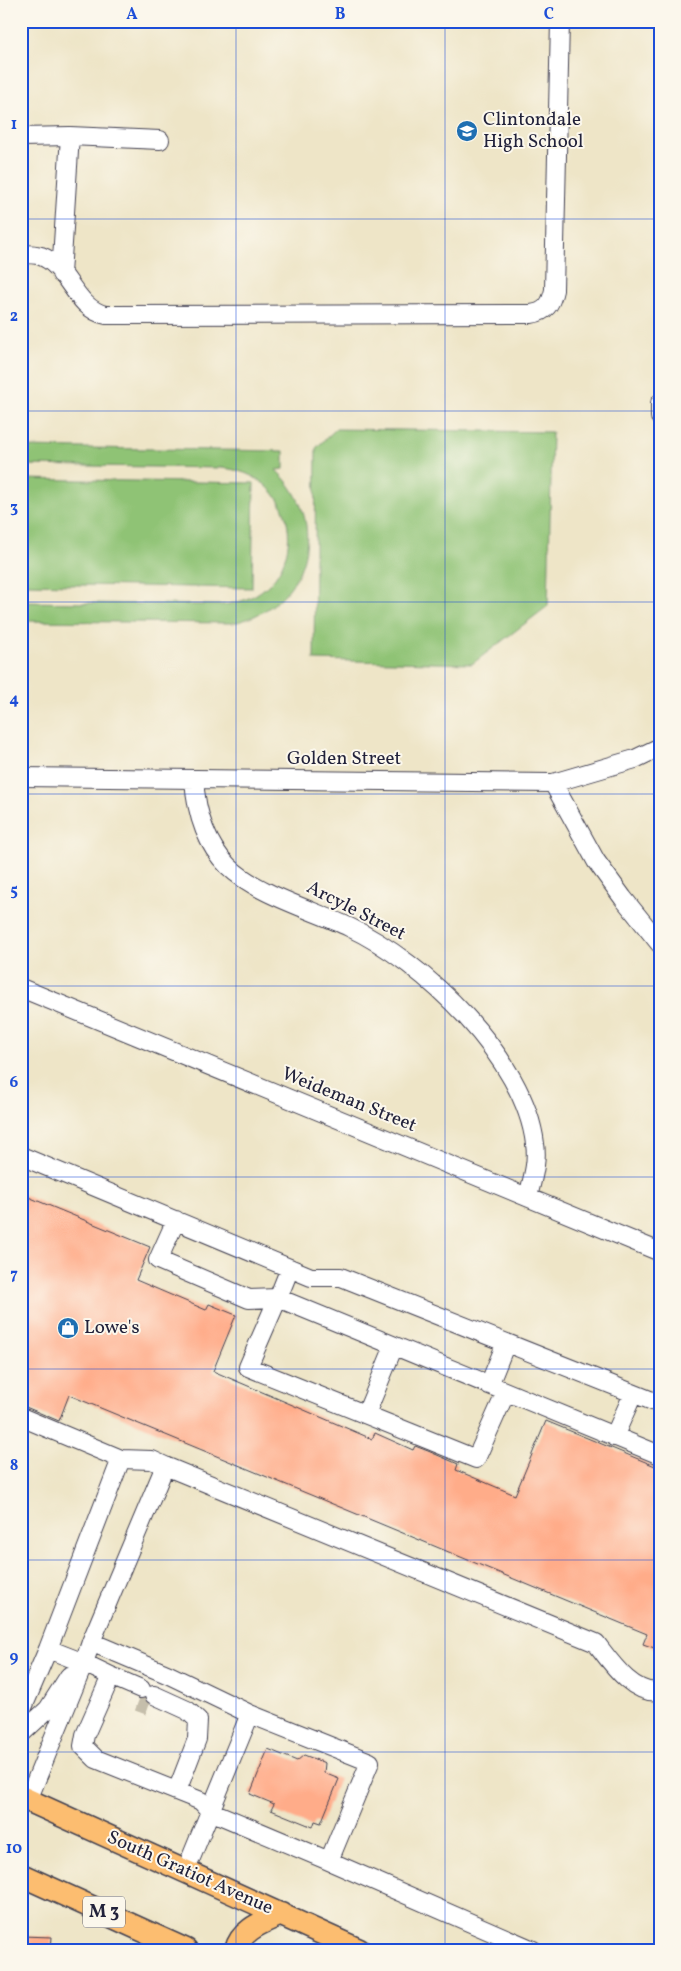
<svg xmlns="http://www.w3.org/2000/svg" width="681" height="1971" viewBox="0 0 681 1971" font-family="Vollkorn,serif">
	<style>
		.green { fill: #8fc375; stroke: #587258 }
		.building { fill: #ffac89 }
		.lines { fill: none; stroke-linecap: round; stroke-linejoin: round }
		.minor-tunnel { stroke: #c5beab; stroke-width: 18; stroke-dasharray: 18 9; stroke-linecap: butt }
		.minor-casing { stroke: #413f50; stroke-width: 20 }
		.major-casing { stroke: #413f50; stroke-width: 25 }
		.minor { stroke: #fff; stroke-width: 18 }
		.major { stroke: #fcbd6f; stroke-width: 22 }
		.grid { fill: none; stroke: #1d4ed8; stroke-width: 1; stroke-opacity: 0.55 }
		.labels { text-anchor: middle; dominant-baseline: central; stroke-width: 4; stroke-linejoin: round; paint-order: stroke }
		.shield { fill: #fbf7ec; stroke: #636270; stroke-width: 1 }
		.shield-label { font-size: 18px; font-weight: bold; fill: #22223b }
		.poi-label { font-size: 19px; fill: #22223b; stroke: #fbf7ec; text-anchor: start }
		.street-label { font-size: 19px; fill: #22223b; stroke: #fbf7ec }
		.neatline { fill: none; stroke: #1d4ed8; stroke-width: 2 }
		.grid-label { font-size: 16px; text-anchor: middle; font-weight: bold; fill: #1d4ed8 }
	</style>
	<rect width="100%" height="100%" fill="#fbf7ec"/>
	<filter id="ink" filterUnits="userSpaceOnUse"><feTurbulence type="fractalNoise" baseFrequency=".02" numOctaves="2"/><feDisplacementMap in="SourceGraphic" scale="10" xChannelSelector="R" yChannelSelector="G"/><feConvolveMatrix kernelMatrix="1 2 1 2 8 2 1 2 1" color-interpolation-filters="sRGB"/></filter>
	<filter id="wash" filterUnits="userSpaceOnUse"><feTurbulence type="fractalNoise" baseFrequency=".0096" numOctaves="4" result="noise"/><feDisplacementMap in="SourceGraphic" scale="20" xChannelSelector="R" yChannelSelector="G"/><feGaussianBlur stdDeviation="1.12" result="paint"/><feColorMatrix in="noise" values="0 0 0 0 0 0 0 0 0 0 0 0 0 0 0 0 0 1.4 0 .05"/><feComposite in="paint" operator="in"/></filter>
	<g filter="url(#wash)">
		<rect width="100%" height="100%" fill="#eee5c7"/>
		<!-- green -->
		<path class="green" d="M336,429l216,3 -4,174 -76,58 -158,-4 2,-212z
			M21,447l263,4v18l-8,1c56,52 32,137 -43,153l-212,-2v-19l199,3c90,-6 92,-129 2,-137l-201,-3z
			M21,479l233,4 -2,105 -231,-4z"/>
		<g id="blocks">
			<!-- building -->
			<path class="building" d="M21,1194l129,53 -14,33 70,30 3,-6 27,11 -23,56 159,68 3,-6 38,17 2,-4 13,5 30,13 -2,6 59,25 31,-74 114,47v182l-17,-6 4,-10 -578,-239 -10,26 -38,-16z
				M268,1749l29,12 7,-6 21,8 -1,10 15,6 -18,44 -6,-2 -2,6 -42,-17 3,-6 -24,-10z
				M21,1936l31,1 -1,13h-30z"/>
		</g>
	</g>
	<g filter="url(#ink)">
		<use href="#blocks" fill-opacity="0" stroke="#413f50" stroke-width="1"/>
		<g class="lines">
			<!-- minor-tunnel -->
			<path class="minor-tunnel" d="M138,1702l11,4"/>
			<!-- minor casing -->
			<g class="minor-casing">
				<path id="minor" d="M21,137l49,-1
					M21,254c7,0 14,0 20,2 27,10 34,53 65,59l425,-1c15,-2 20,-10 23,-24l6,-269
					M61,274l9,-138 90,4
					M660,403v14
					M21,777l532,6 82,-24 25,-12
					M194,779c2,31 11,64 34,87 28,28 85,44 121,61 75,35 176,132 186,217 3,18 -3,36 -7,53
					M553,783l43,78 27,37 37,46
					M21,988l639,264
					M21,1156l290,121h30l319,127
					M176,1220l-18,40 91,39 29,-1 -30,69 228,92 30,-67
					M290,1268l-12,30 382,157
					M489,1385l17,-42
					M366,1414l28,-68
					M21,1417l100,42 31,1 13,6
					M614,1437l19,-43
					M91,1642l78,33 81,39 120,48 -41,99 -119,-50 -9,-10 -105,-42 -13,-13 2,-11 26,-59 -27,-13 7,-21 74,-176 431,177c14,18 37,53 64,48
					M111,1676l30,13
					M154,1695l33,15 11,10 -1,19 -20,52
					M21,1712l27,-63 73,-190
					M21,1734l27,-25 21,-33
					M28,1800l56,-137 -36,-14
					M329,1861l204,89
					M186,1870l64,-156"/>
			</g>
			<!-- major casing -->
			<g class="major-casing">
				<path id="major" d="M21,1797l338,153
					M21,1875l165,75
					M236,1950c5,-21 28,-28 45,-36"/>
			</g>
			<!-- minor -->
			<use href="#minor" class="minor"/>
			<!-- major -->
			<use href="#major" class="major"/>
		</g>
	</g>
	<!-- grid -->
	<path class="grid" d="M236,21v1929M445,21v1929M21,219h639M21,411h639M21,602h639M21,794h639M21,986h639M21,1177h639M21,1369h639M21,1560h639M21,1752h639"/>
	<!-- icons -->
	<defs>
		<g id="school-disc" transform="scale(1.125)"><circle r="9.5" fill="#1f6fb2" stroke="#fbf7ec"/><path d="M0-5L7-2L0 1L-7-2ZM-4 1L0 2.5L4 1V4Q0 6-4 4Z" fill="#fff"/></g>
		<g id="shop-disc" transform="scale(1.125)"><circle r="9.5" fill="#1f6fb2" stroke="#fbf7ec"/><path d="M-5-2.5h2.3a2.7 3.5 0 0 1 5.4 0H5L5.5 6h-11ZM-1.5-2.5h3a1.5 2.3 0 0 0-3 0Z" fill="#fff"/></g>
	</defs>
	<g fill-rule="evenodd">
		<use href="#school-disc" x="467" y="131"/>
		<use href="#shop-disc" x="68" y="1328"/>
	</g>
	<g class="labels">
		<!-- shield labels -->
		<rect class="shield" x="83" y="1896.5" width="42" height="31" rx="4"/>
		<g class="shield-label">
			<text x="104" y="1912">M 3</text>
		</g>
		<!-- poi labels -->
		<g class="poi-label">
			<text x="483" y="120">Clintondale<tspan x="483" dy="22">High School</tspan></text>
			<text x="84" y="1328">Lowe's</text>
		</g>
		<!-- street labels -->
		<g class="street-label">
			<text x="344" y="759">Golden Street</text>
			<text transform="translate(356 911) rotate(27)">Arcyle Street</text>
			<text transform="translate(349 1100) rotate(22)">Weideman Street</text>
			<text transform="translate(190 1873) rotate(24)">South Gratiot Avenue</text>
		</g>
	</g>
	<!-- margin -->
	<rect width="681" height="1971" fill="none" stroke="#fbf7ec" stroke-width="55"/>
	<rect x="28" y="28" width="626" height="1916" class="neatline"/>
	<g class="grid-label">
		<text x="132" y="19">A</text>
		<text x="340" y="19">B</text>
		<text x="549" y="19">C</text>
		<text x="14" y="129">1</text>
		<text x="14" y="321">2</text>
		<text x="14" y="512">3</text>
		<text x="14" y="704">4</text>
		<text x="14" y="895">5</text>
		<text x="14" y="1087">6</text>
		<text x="14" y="1279">7</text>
		<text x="14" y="1470">8</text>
		<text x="14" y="1662">9</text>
		<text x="14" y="1853">10</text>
	</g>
</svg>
